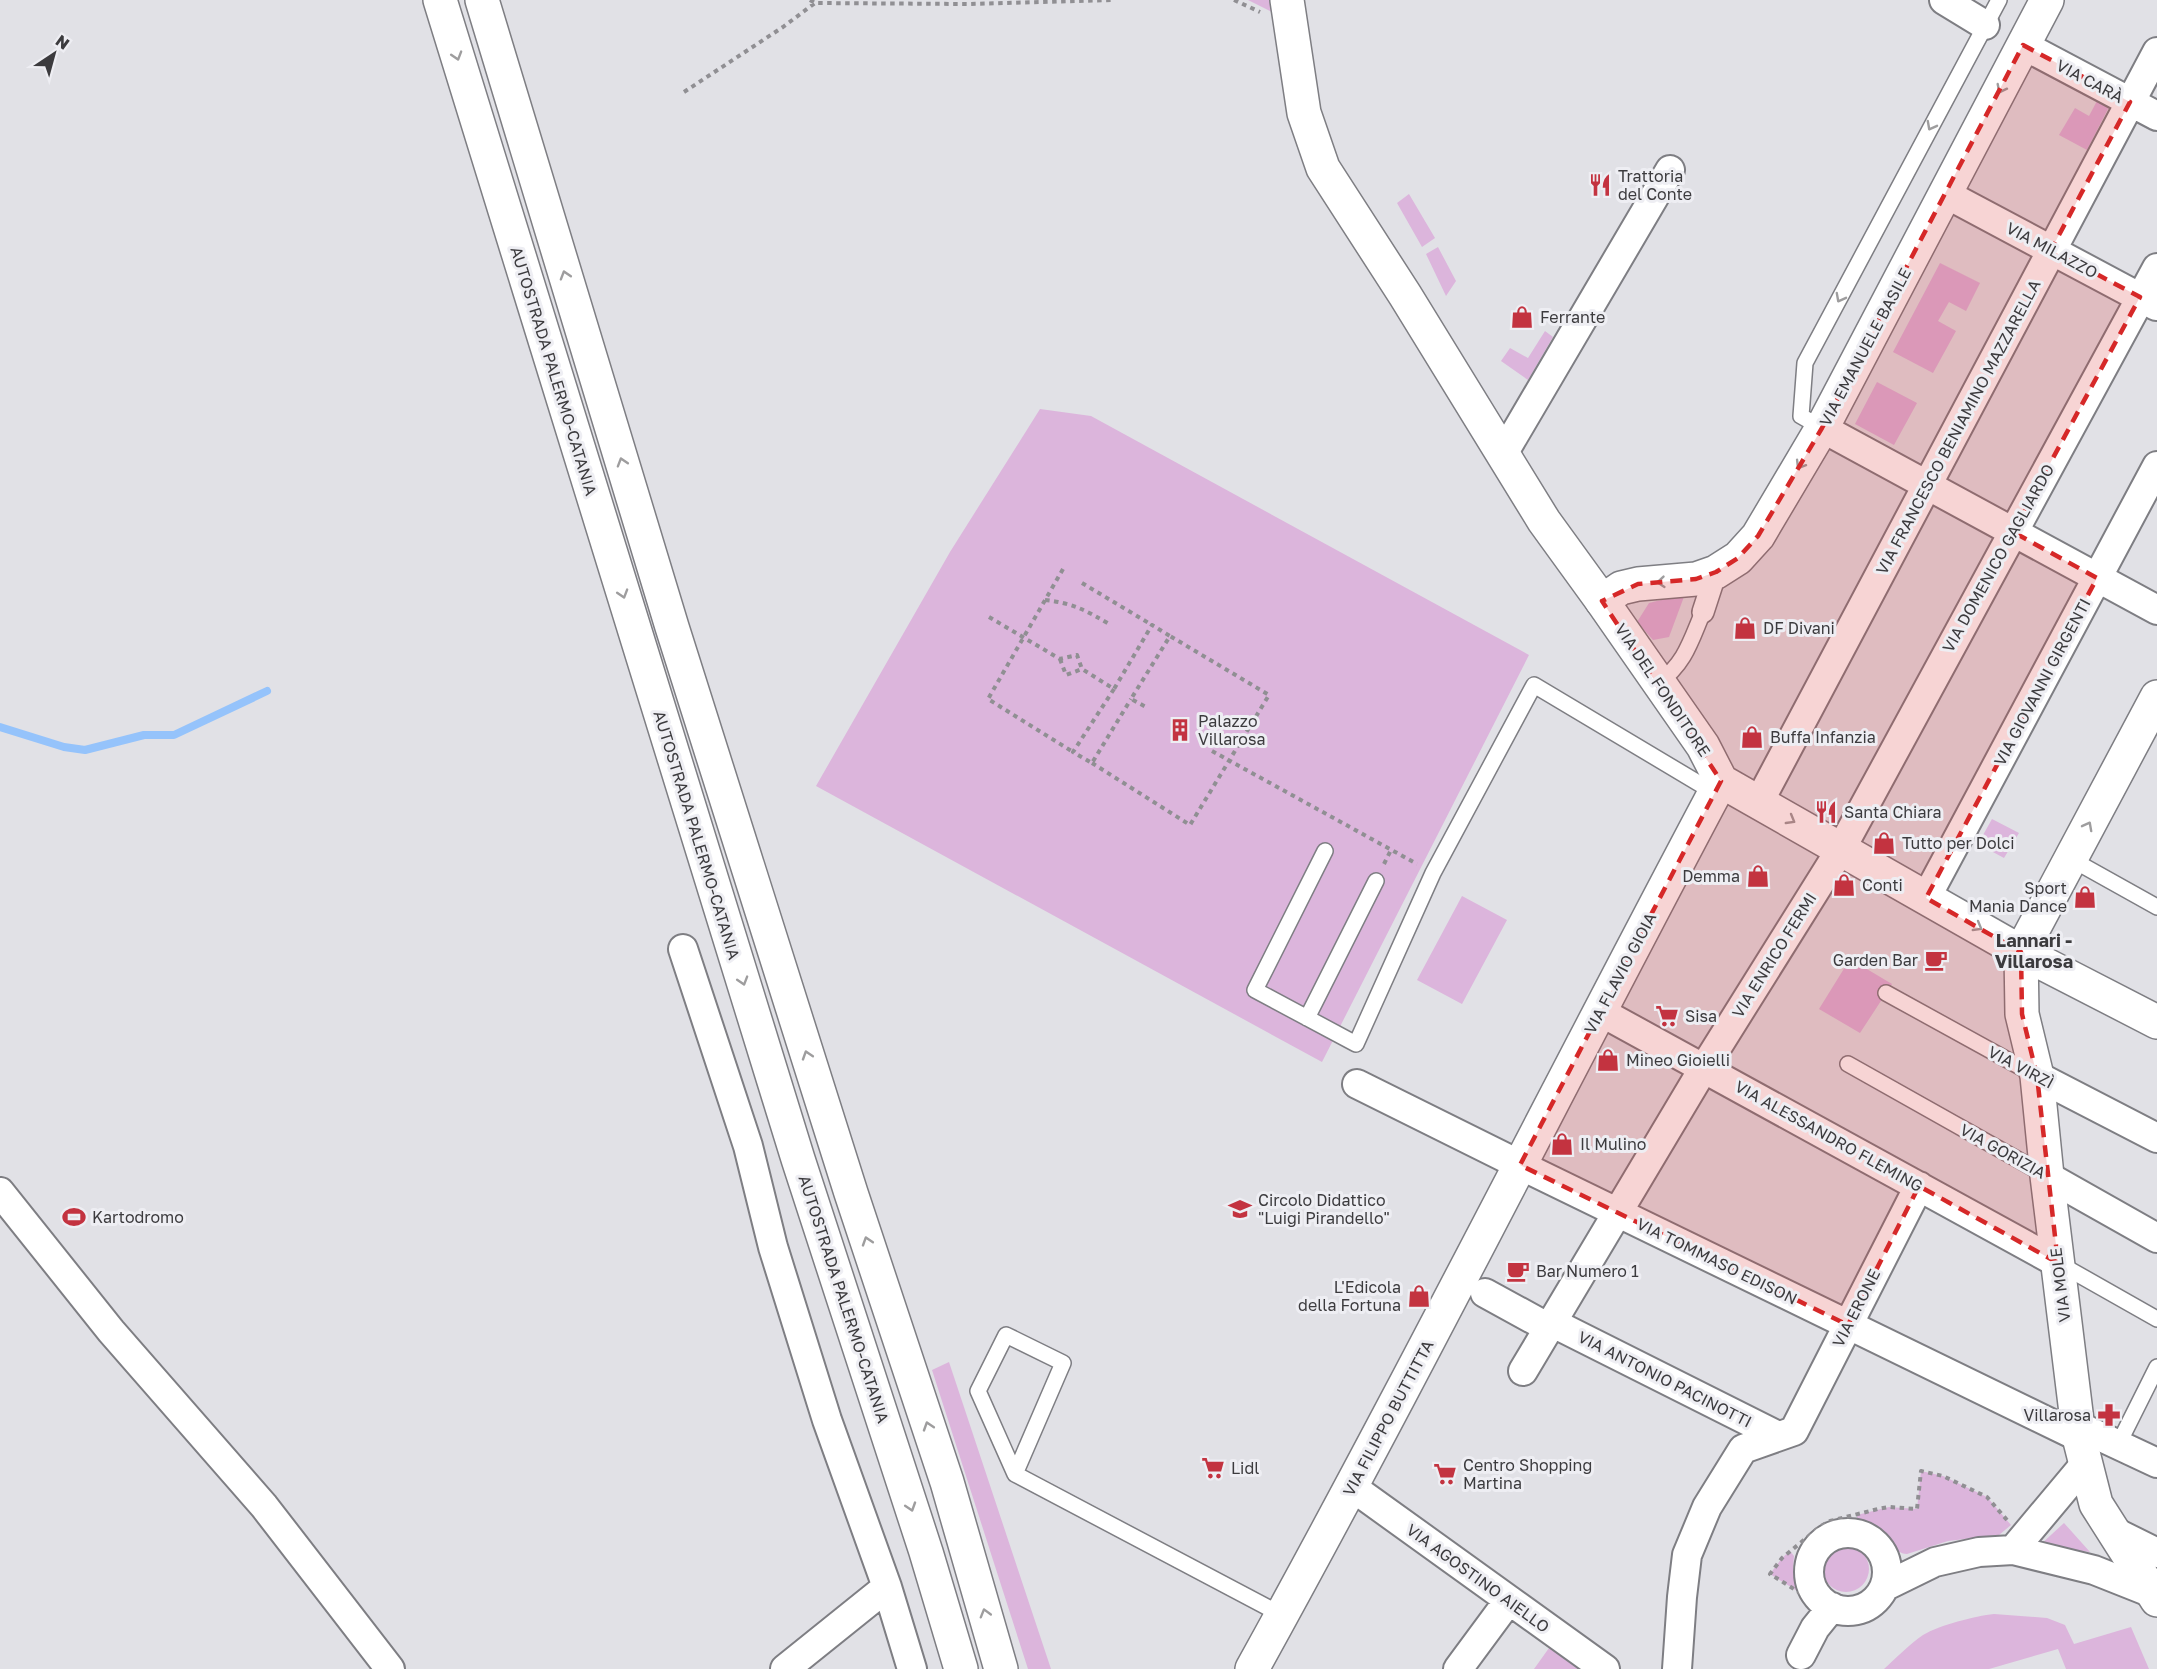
<svg xmlns="http://www.w3.org/2000/svg" width="2157" height="1669" viewBox="0 0 2157 1669" font-family="'Golos Text',sans-serif">
	<style>
		.green { fill: #dcb5dc }
		.lines { fill: none; stroke-linecap: round; stroke-linejoin: round }
		.stream { stroke: #95c3fb; stroke-width: 8 }
		.service-casing { stroke: #7e7e83; stroke-width: 18 }
		.pedestrian-casing { stroke: #7e7e83; stroke-width: 24 }
		.minor-casing { stroke: #7e7e83; stroke-width: 32 }
		.tertiary-casing { stroke: #7e7e83; stroke-width: 36 }
		.secondary-casing { stroke: #7e7e83; stroke-width: 36 }
		.motorway-casing { stroke: #7e7e83; stroke-width: 36 }
		.path { stroke: #908f93; stroke-width: 4; stroke-dasharray: 4.5 4.5; stroke-linecap: butt }
		.service { stroke: #fff; stroke-width: 15 }
		.pedestrian { stroke: #fff; stroke-width: 21 }
		.minor { stroke: #fff; stroke-width: 28 }
		.tertiary { stroke: #fff; stroke-width: 33 }
		.secondary { stroke: #fff; stroke-width: 33 }
		.motorway { stroke: #fff; stroke-width: 33 }
		.oneway { stroke: #9e9d9e }
		.marked { fill: #d62828; fill-opacity: 0.2; stroke: #d62828; stroke-width: 4.5; stroke-dasharray: 12 8; stroke-linejoin: round }
		.labels { text-anchor: middle; dominant-baseline: central; stroke-width: 6; stroke-linejoin: round; paint-order: stroke }
		.street-label { font-size: 16px; fill: #3c3b3e; stroke: #eeeef3 }
		.poi-label { font-size: 16px; fill: #3c3b3e; stroke: #eeeef3; text-anchor: start }
		.neighbourhood-label { font-size: 18px; font-weight: bold; fill: #3c3b3e; stroke: #eeeef3 }
	</style>
	<rect width="100%" height="100%" fill="#e1e1e6"/>
	<!-- green -->
	<path class="green" d="M1248,0h23l1,12z
		M2098,99l12,6 -23,45 -28,-15 16,-27 14,8z
		M1409,194l26,44 -13,9 -25,-44z
		M1438,247l18,34 -10,15 -20,-42z
		M1940,263l40,20 -14,28 -17,-9 -11,19 18,10 -23,42 -40,-21z
		M1545,331l8,6 -25,43 -27,-19 9,-13 18,10z
		M1877,382l40,21 -23,42 -39,-21z
		M1040,409l51,7 438,239 -207,407 -506,-276 134,-234z
		M1685,594l-16,43 -16,3 -16,-18 12,-19z
		M1992,819l27,14 -15,25 -26,-14z
		M1462,896l45,24 -45,84 -45,-24z
		M1850,959l42,25 -32,49 -41,-24z
		M949,1362l102,307h-23l-96,-299z
		M1921,1471l22,5 44,21 24,28 -12,10 -51,6 -41,13c-14,-1 -15,-13 -24,-22 -7,-7 -17,-10 -26,-14v-3l32,-8 28,2z
		M2064,1523l26,29 -51,-6z
		M1823 1569a23 23 0 1 1 46 0a23 23 0 1 1-46 0Z
		M1790,1551l4,5 -1,12 9,26 -32,-20 12,-16z
		M1994,1614l53,4 18,7 9,19 57,-17 18,42h-83l-8,-20 -69,20h-105c12,-11 26,-25 39,-34 17,-10 52,-19 71,-21z
		M1549,1648l30,21h-45z"/>
	<g class="lines">
		<!-- stream -->
		<path class="stream" d="M0,727l64,20 21,3 59,-15h30l93,-44"/>
		<!-- service casing -->
		<g class="service-casing">
			<path id="service" d="M1822,428l-21,-12 4,-53 194,-363
				M1659,682c26,-18 32,-42 44,-70
				M1325,851l-70,139 101,54 77,-171 101,-188 181,108
				M2071,859l86,48
				M1886,993l149,82
				M1307,1018l69,-137
				M1848,1064l199,112
				M2058,1263l99,56
				M2118,1445l39,-78
				M1015,1474l-37,-83 28,-56 57,28 -48,111 267,141"/>
		</g>
		<!-- pedestrian casing -->
		<g class="pedestrian-casing">
			<path id="pedestrian" d="M1703,612l13,-40"/>
		</g>
		<!-- minor casing -->
		<g class="minor-casing">
			<path id="minor" d="M1944,0l41,25
				M2023,45l134,71
				M1946,194l210,112
				M1822,428l335,182
				M1503,454l167,-284
				M1759,802l398,-750
				M1926,898l231,-432
				M683,949l65,197 25,101 54,173 60,167 25,82
				M1599,1011l459,252
				M2037,1076l120,62
				M1357,1084l163,81 559,272
				M2047,1176l110,62
				M0,1192l111,139 153,175 126,163
				M1485,1293l64,35
				M1553,1323l225,113
				M1523,1371l176,-295 142,-227 316,-581
				M2078,1426l79,37
				M1352,1487l253,182
				M2113,1531l44,22
				M1809 1572a39 39 0 1 1 78 0a39 39 0 1 1-78 0Z
				M2013,1550l81,20 58,23
				M1884,1587l51,-25 44,-10 34,-2 72,-86
				M1801,1655l14,-27 17,-21
				M785,1669l102,-82
				M1458,1669l51,-69
				M1677,1669l5,-72 5,-42 20,-48 36,-58 51,-18 125,-245"/>
		</g>
		<!-- tertiary casing -->
		<g class="tertiary-casing">
			<path id="tertiary" d="M1287,0l17,113 19,55 82,127 139,226 58,80
				M2157,1022l-136,-70 1,62 15,62 10,100 32,261 17,67 61,96"/>
		</g>
		<!-- secondary casing -->
		<g class="secondary-casing">
			<path id="secondary" d="M1721,781l-18,-35 -101,-145 19,-13 17,-4 58,-5 20,-7 22,-14 20,-22 64,-108 225,-428
				M1721,781l300,171 136,-255
				M1252,1669c162,-293 312,-593 469,-888"/>
		</g>
		<!-- motorway casing -->
		<g class="motorway-casing">
			<path id="motorway" d="M440,0l358,1159 128,393 35,117
				M482,0l190,627 179,566 96,289 54,187"/>
		</g>
		<!-- path -->
		<path class="path" d="M810,0l5,3 152,1 146,-4
			M1234,0l26,12
			M684,92l99,-65 32,-24
			M1063,569l-75,130 85,53
			M1082,583l70,42
			M1045,600c28,3 42,11 66,25
			M989,617l71,42 17,-4 5,14 32,20 38,-64 18,11 -39,63 17,9
			M1060,659l6,16 16,-6
			M1114,689l-41,63 19,11 39,-64
			M1212,751l205,113
			M1092,763l98,62 79,-130 -99,-59
			M1384,864l7,-14
			M1810,1592l-8,2 -32,-20 12,-16 39,-32 9,-5 48,-12 11,-2 28,2 4,-38 22,5 44,21 20,23"/>
		<!-- service -->
		<use href="#service" class="service"/>
		<!-- pedestrian -->
		<use href="#pedestrian" class="pedestrian"/>
		<!-- minor -->
		<use href="#minor" class="minor"/>
		<!-- tertiary -->
		<use href="#tertiary" class="tertiary"/>
		<!-- secondary -->
		<use href="#secondary" class="secondary"/>
		<!-- motorway -->
		<use href="#motorway" class="motorway"/>
	</g>
	<!-- one-way arrows -->
	<defs><path id="oneway-chevron" d="M-2-3.5L2.5 0L-2 3.5" fill="none" stroke-width="1.6" stroke-linecap="round" stroke-linejoin="round" transform="scale(1.5)"/></defs>
	<g class="oneway">
		<use href="#oneway-chevron" transform="translate(457 56) rotate(73)"/>
		<use href="#oneway-chevron" transform="translate(2001 89) rotate(117)"/>
		<use href="#oneway-chevron" transform="translate(1931 126) rotate(118)"/>
		<use href="#oneway-chevron" transform="translate(565 275) rotate(-107)"/>
		<use href="#oneway-chevron" transform="translate(1840 298) rotate(118)"/>
		<use href="#oneway-chevron" transform="translate(622 462) rotate(-107)"/>
		<use href="#oneway-chevron" transform="translate(1800 465) rotate(121)"/>
		<use href="#oneway-chevron" transform="translate(1661 582) rotate(175)"/>
		<use href="#oneway-chevron" transform="translate(623 594) rotate(73)"/>
		<use href="#oneway-chevron" transform="translate(1791 820) rotate(30)"/>
		<use href="#oneway-chevron" transform="translate(2088 826) rotate(-62)"/>
		<use href="#oneway-chevron" transform="translate(1978 927) rotate(30)"/>
		<use href="#oneway-chevron" transform="translate(743 981) rotate(73)"/>
		<use href="#oneway-chevron" transform="translate(807 1055) rotate(-108)"/>
		<use href="#oneway-chevron" transform="translate(867 1241) rotate(-108)"/>
		<use href="#oneway-chevron" transform="translate(928 1426) rotate(-108)"/>
		<use href="#oneway-chevron" transform="translate(911 1507) rotate(72)"/>
		<use href="#oneway-chevron" transform="translate(985 1613) rotate(-106)"/>
	</g>
	<!-- marked area -->
	<path class="marked" d="M2023,45l107,57 -79,148 89,47 -127,235 84,46 -171,320 95,54 1,62 15,62 21,187 -139,-77 -71,139 -328,-160 201,-384 -119,-180 36,-17 58,-5 20,-7 22,-14 20,-22 64,-108z"/>
	<!-- icons -->
	<defs>
		<g id="restaurant-bare" transform="scale(1.8)"><path d="M-5-6h1v4h1v-4h1v4h1v-4h1v5L-1.5 .5V6h-2V.5L-5-1ZM5-6V6H3V1.5H1.5Q1.5-4 5-6Z" fill="#c33340" stroke="#eeeef3" stroke-width="2.5" paint-order="stroke"/></g>
		<g id="shop-bare" transform="scale(1.8)"><path d="M-5-2.5h2.3a2.7 3.5 0 0 1 5.4 0H5L5.5 6h-11ZM-1.5-2.5h3a1.5 2.3 0 0 0-3 0Z" fill="#c33340" stroke="#eeeef3" stroke-width="2.5" paint-order="stroke"/></g>
		<g id="building-bare" transform="scale(1.8)"><path d="M-4-6H4V6H1V3H-1V6H-4ZM-2.5-4.3h1.7v1.8h-1.7ZM.8-4.3h1.7v1.8H.8ZM-2.5-1h1.7V.8h-1.7ZM.8-1h1.7V.8H.8Z" fill="#c33340" stroke="#eeeef3" stroke-width="2.5" paint-order="stroke"/></g>
		<g id="cafe-bare" transform="scale(1.8)"><path d="M-5.5-4.5H6V0H3Q3 3.5 0 3.5H-2.5Q-5.5 3.5-5.5 0ZM3-3.2v2h1.7v-2ZM-6 4.5H4V6H-6Z" fill="#c33340" stroke="#eeeef3" stroke-width="2.5" paint-order="stroke"/></g>
		<g id="supermarket-bare" transform="scale(1.8)"><path d="M-6-5.5h2.5l.6 2H6L4.5 2H-2.5L-4.4-4H-6ZM-1.5 3.2a1.3 1.3 0 1 0 .1 0ZM3 3.2a1.3 1.3 0 1 0 .1 0Z" fill="#c33340" stroke="#eeeef3" stroke-width="2.5" paint-order="stroke"/></g>
		<g id="school-bare" transform="scale(1.8)"><path d="M0-5L7-2L0 1L-7-2ZM-4 1L0 2.5L4 1V4Q0 6-4 4Z" fill="#c33340" stroke="#eeeef3" stroke-width="2.5" paint-order="stroke"/></g>
		<g id="stadium-bare" transform="scale(1.8)"><path d="M0-5a6.5 5 0 1 0 0 10a6.5 5 0 1 0 0-10ZM-3.5-1.8h7v3.6h-7Z" fill="#c33340" stroke="#eeeef3" stroke-width="2.5" paint-order="stroke"/></g>
		<g id="pharmacy-bare" transform="scale(1.8)"><path d="M-2-6h4v4h4v4h-4v4h-4v-4h-4v-4h4Z" fill="#c33340" stroke="#eeeef3" stroke-width="2.5" paint-order="stroke"/></g>
	</defs>
	<g fill-rule="evenodd">
		<use href="#restaurant-bare" x="1600" y="185"/>
		<use href="#shop-bare" x="1522" y="317"/>
		<use href="#shop-bare" x="1745" y="628"/>
		<use href="#building-bare" x="1180" y="730"/>
		<use href="#shop-bare" x="1752" y="737"/>
		<use href="#restaurant-bare" x="1826" y="812"/>
		<use href="#shop-bare" x="1884" y="843"/>
		<use href="#shop-bare" x="1758" y="876"/>
		<use href="#shop-bare" x="1844" y="885"/>
		<use href="#shop-bare" x="2085" y="897"/>
		<use href="#cafe-bare" x="1936" y="960"/>
		<use href="#supermarket-bare" x="1667" y="1016"/>
		<use href="#shop-bare" x="1608" y="1060"/>
		<use href="#shop-bare" x="1562" y="1144"/>
		<use href="#school-bare" x="1240" y="1209"/>
		<use href="#stadium-bare" x="74" y="1217"/>
		<use href="#cafe-bare" x="1518" y="1271"/>
		<use href="#shop-bare" x="1419" y="1296"/>
		<use href="#pharmacy-bare" x="2109" y="1415"/>
		<use href="#supermarket-bare" x="1213" y="1468"/>
		<use href="#supermarket-bare" x="1445" y="1474"/>
	</g>
	<g class="labels">
		<!-- street labels -->
		<g class="street-label">
			<text transform="translate(2090 81) rotate(28)">VIA CARÀ</text>
			<text transform="translate(2052 250) rotate(28)">VIA MILAZZO</text>
			<text transform="translate(1865 347) rotate(-62)">VIA EMANUELE BASILE</text>
			<text transform="translate(554 371) rotate(73)">AUTOSTRADA PALERMO-CATANIA</text>
			<text transform="translate(1958 427) rotate(-62)">VIA FRANCESCO BENIAMINO MAZZARELLA</text>
			<text transform="translate(1998 558) rotate(-61)">VIA DOMENICO GAGLIARDO</text>
			<text transform="translate(2042 682) rotate(-62)">VIA GIOVANNI GIRGENTI</text>
			<text transform="translate(1663 690) rotate(56)">VIA DEL FONDITORE</text>
			<text transform="translate(697 835) rotate(73)">AUTOSTRADA PALERMO-CATANIA</text>
			<text transform="translate(1774 955) rotate(-58)">VIA ENRICO FERMI</text>
			<text transform="translate(1620 973) rotate(-62)">VIA FLAVIO GIOIA</text>
			<text transform="translate(2021 1067) rotate(28)">VIA VIRZÌ</text>
			<text transform="translate(1829 1136) rotate(29)">VIA ALESSANDRO FLEMING</text>
			<text transform="translate(2003 1151) rotate(29)">VIA GORIZIA</text>
			<text transform="translate(1717 1261) rotate(26)">VIA TOMMASO EDISON</text>
			<text transform="translate(2060 1285) rotate(-97)">VIA MOLE</text>
			<text transform="translate(844 1299) rotate(72)">AUTOSTRADA PALERMO-CATANIA</text>
			<text transform="translate(1856 1308) rotate(-63)">VIA ERONE</text>
			<text transform="translate(1665 1379) rotate(27)">VIA ANTONIO PACINOTTI</text>
			<text transform="translate(1388 1418) rotate(-62)">VIA FILIPPO BUTTITTA</text>
			<text transform="translate(1478 1578) rotate(36)">VIA AGOSTINO AIELLO</text>
		</g>
		<!-- poi labels -->
		<g class="poi-label">
			<text x="1618" y="176">Trattoria<tspan x="1618" dy="18">del Conte</tspan></text>
			<text x="1540" y="317">Ferrante</text>
			<text x="1763" y="628">DF Divani</text>
			<text x="1198" y="721">Palazzo<tspan x="1198" dy="18">Villarosa</tspan></text>
			<text x="1770" y="737">Buffa Infanzia</text>
			<text x="1844" y="812">Santa Chiara</text>
			<text x="1902" y="843">Tutto per Dolci</text>
			<text x="1740" y="876" text-anchor="end">Demma</text>
			<text x="1862" y="885">Conti</text>
			<text x="2067" y="888" text-anchor="end">Sport<tspan x="2067" dy="18">Mania Dance</tspan></text>
			<text x="1918" y="960" text-anchor="end">Garden Bar</text>
			<text x="1685" y="1016">Sisa</text>
			<text x="1626" y="1060">Mineo Gioielli</text>
			<text x="1580" y="1144">Il Mulino</text>
			<text x="1258" y="1200">Circolo Didattico<tspan x="1258" dy="18">"Luigi Pirandello"</tspan></text>
			<text x="92" y="1217">Kartodromo</text>
			<text x="1536" y="1271">Bar Numero 1</text>
			<text x="1401" y="1287" text-anchor="end">L'Edicola<tspan x="1401" dy="18">della Fortuna</tspan></text>
			<text x="2091" y="1415" text-anchor="end">Villarosa</text>
			<text x="1463" y="1465">Centro Shopping<tspan x="1463" dy="18">Martina</tspan></text>
			<text x="1231" y="1468">Lidl</text>
		</g>
		<!-- neighbourhood labels -->
		<g class="neighbourhood-label">
			<text x="2034" y="940">Lannari -<tspan x="2034" dy="21">Villarosa</tspan></text>
		</g>
	</g>
	<!-- north arrow -->
	<g transform="translate(54 54) rotate(36)" stroke="#eeeef3" stroke-width="4.5" paint-order="stroke">
	<path d="M0-4.5L10 22L0 15L-10 22Z" fill="#3c3b3e"/>
	<text y="-9" font-size="16" font-weight="bold" text-anchor="middle" fill="#3c3b3e">N</text>
	</g>
</svg>
